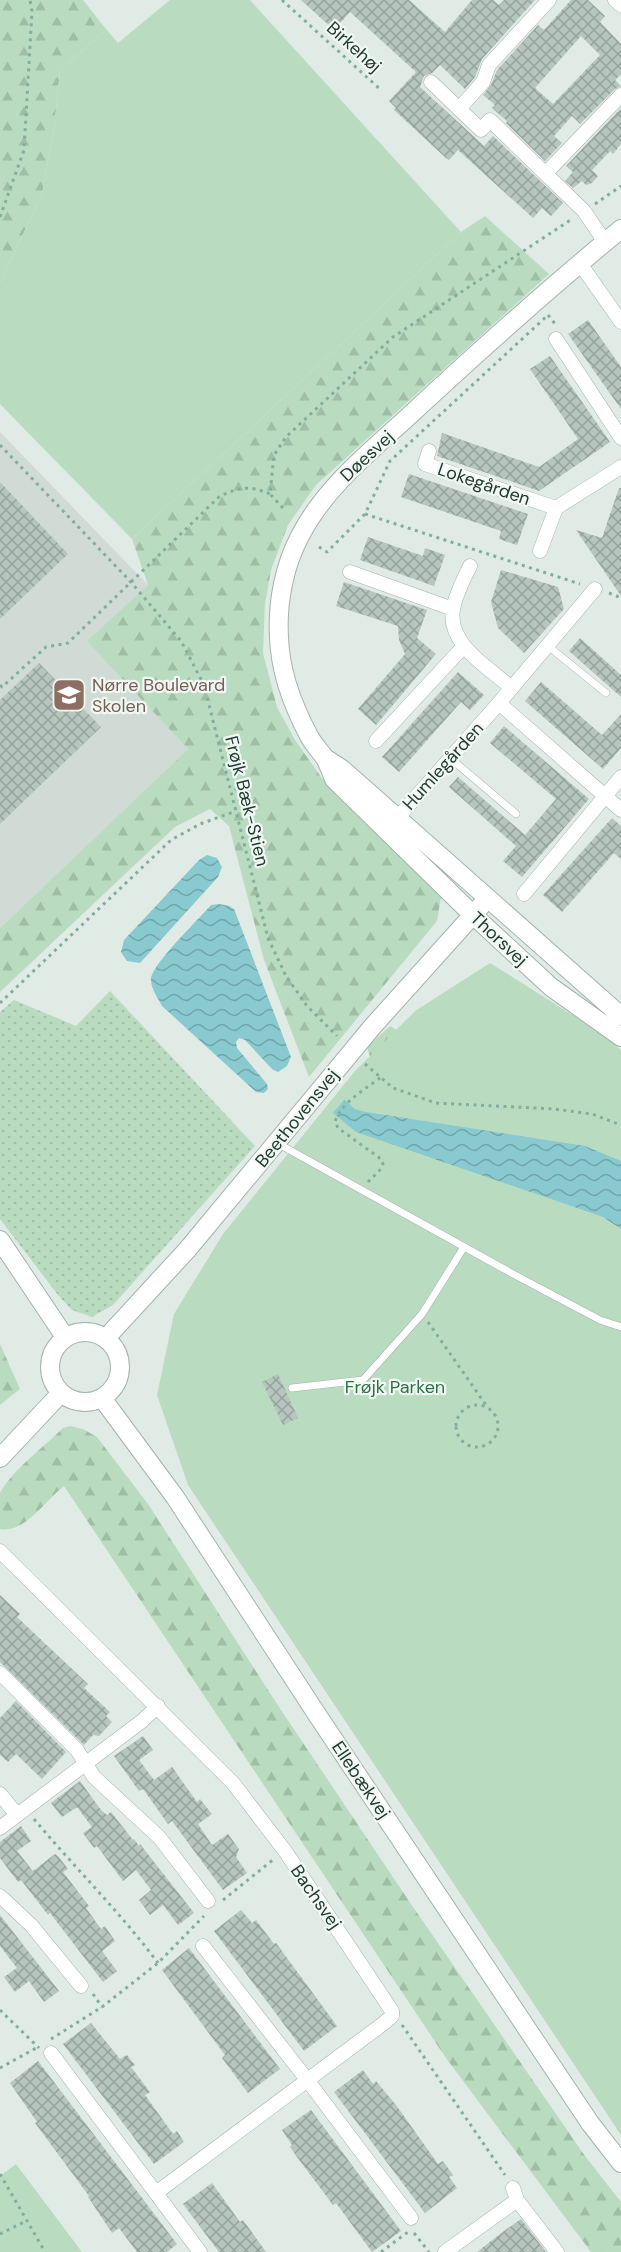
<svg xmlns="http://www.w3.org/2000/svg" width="621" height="2252" font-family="'DM Sans',sans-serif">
<defs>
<pattern id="grass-dots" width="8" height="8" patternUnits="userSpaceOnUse" patternTransform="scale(1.5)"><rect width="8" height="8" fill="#b9dcc0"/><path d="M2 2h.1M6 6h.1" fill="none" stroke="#9fbea5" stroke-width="1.8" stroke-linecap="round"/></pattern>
<pattern id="forest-firs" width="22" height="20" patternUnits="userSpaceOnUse" patternTransform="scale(1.5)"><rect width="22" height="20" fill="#b9dcc0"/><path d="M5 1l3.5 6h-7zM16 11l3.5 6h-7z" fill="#9fbea5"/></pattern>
<pattern id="water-waves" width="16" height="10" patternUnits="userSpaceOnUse" patternTransform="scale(1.5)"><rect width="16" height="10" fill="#89cad0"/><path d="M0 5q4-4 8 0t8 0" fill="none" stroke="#70a5a9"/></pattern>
<pattern id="building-cross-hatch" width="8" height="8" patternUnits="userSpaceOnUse" patternTransform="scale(1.5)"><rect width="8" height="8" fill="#b6c6be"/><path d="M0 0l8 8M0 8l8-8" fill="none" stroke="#94a29b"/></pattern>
</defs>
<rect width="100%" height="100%" fill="#e0ebe5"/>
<path fill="#cfdbd4" d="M0,432L148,585L88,641L188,749L0,928Z"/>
<path fill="url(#grass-dots)" d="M110,991L255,1146L113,1305L92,1317L72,1310L58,1295L0,1219V1012L14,1000L76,1026Z"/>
<path fill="url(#forest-firs)" d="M0,0H83L106,29L60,71L54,128L42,194L0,283Z
M485,216L549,274L316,485L288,525L271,570L265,604L263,653L277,707L295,740L321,777L441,897L437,921L309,1077L264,960L229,826L210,809L175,827L0,992V928L188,749L87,641L148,585L132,539L461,232Z
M390,1026L400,1032L371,1060L367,1047Z
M0,1344L20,1389L0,1405Z
M70,1426L83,1429L97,1437L148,1504L281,1710L411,1904L585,2156L621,2202V2252H591L446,2058L64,1486C46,1499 25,1534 0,1529V1493C14,1468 43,1448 63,1428Z"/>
<path fill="#b9dcc0" d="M170,0H250L461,232L132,539L0,404V283L42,194L54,128L60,71L106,29L118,43Z
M490,963L601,1033L621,1050V2135L188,1485L157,1395L174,1314L223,1234L355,1071L415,1011Z
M16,2164L82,2252H0V2176Z"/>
<path fill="url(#water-waves)" d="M207,855L217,858L222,867L218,877L140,963L127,961L121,952L124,940L199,860Z
M219,904L229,906L234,909L291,1057L287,1066L278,1072L272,1069L245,1040L239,1038L236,1042L237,1048L267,1084L268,1089L264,1093L256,1092L162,1006C158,998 151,989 151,980C150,966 200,918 211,905Z
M344,1100L355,1109L366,1112L585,1146L621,1161V1229L603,1217L356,1132L333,1113Z"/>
<path fill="url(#building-cross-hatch)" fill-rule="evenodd" d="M301,0H409L445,32L472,0H493L499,5L504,0H535L482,59L475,77L465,89L440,65L432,73L424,76L420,87L484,146L493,136L563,203L551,216L542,208L533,218L458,150L449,160L446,158L394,110L396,108L389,101L416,72L350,12L334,30Z
M571,0H588L605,16L600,22L621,44V74L615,80L621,86L615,89L580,124L572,116L554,136L562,143L545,161L506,123L507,121L492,108L495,105L483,95L491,85L497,70L538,25L544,30ZM581,36L600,55L553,104L535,88Z
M621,108V144L613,154L610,151L592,170L598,176L592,183L586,185L582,181L573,188L565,181L573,172L566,166Z
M588,320L621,367V409L568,334Z
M550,356L610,442L539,491L437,456L442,433L539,467L578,439L530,369Z
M409,474L528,514L517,545L499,539L501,531L401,497Z
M0,482L68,554L0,619Z
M619,488H621V596L576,530L602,538Z
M368,537L423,556L425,548L445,555L434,586L360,560Z
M501,570L558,587L564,609L524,653L498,628L491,602Z
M344,582L427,610L417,638L436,654L376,725L358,709L405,654L399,640L398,626L336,606Z
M580,638L621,675V697L569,651Z
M39,663L101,727L0,824V700Z
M458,672L484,695L470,710L461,702L399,772L382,757Z
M541,682L602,735L621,714V748L603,769L525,701Z
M504,726L589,799L522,877L503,861L516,846L449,787L458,777L525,835L556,799L490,743Z
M612,818L621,826V859L614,853L562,912L543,895Z
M278,1374L298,1418L283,1425L262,1382Z
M0,1595L20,1614L17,1617L88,1684L84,1688L110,1712L106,1716L112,1722L99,1736L93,1735L84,1745L0,1662Z
M16,1701L66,1752L42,1779L16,1754L8,1762L0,1755V1718Z
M143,1736L153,1750L139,1760L154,1780L172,1767L197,1802L200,1799L212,1814L198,1824L212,1845L228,1834L239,1849L236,1857L247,1873L223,1890L172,1821L168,1824L143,1789L139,1791L114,1756Z
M80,1781L101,1810L107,1815L111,1812L133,1840L134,1839L139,1846L140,1844L194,1913L178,1925L163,1905L150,1915L139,1900L151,1890L136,1870L123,1881L97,1846L94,1848L83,1833L92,1827L77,1807L62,1817L51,1803Z
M21,1826L31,1841L17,1851L33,1871L55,1854L58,1856L68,1869L63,1872L89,1906L86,1908L101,1929L105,1926L115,1941L102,1951L117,1971L103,1982L50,1913L48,1915L21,1880L18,1882L0,1858V1842Z
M241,1910L252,1923L256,1920L274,1944L276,1943L337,2026L304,2051L214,1931Z
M0,1915L59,1991L44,2002L29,1981L15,1992L4,1977L17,1968L0,1946Z
M189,1948L280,2069L248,2093L222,2058L225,2055L162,1970Z
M91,2023L120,2059L127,2055L135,2065L131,2067L150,2092L145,2095L173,2134L177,2131L184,2142L154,2164L63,2044Z
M38,2061L177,2244L167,2252H137L119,2228L112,2233L88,2197L89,2196L35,2123L37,2122L10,2083Z
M363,2070L373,2084L376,2081L396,2105L438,2164L443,2161L453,2175L449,2177L457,2188L425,2213L334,2092Z
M311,2110L401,2231L372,2252L336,2203L333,2205L297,2157L290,2147L292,2145L282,2130Z
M212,2183L240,2222L243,2220L266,2252H219L183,2204Z
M521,2219L546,2252H477L500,2234Z"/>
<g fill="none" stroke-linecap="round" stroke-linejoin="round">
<defs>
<path id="service" d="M548,646L606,693
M450,758L516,814
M277,1143L513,1274L600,1320L621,1327
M292,1388L363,1380L422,1314L464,1247"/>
<path id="minor" d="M615,0L621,5
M431,82L481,130L490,120L584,211L605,242
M459,109L483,82L489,65L549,0
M546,173L621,95
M579,262L621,322
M556,339L621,438
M429,451L425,464L556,508L621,467
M540,551L556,508
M470,566C464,579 455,595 453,610C447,644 489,668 512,688
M350,572L453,609
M499,703L621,810
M376,741L464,646
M393,823L499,703L595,589
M524,894L621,777
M0,1551L233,1783L285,1851L392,2011V2016L384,2023L156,2193
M0,1673L77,1750L94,1777L159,1837L208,1901
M0,1794L17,1815
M0,1828L142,1721L158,1706
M0,1896L31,1925L81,1986
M203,1946L308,2081L411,2218
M51,2053L200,2252
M513,2188L517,2200L557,2252
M445,2252L517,2200"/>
<path id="tertiary" d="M621,229C548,289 479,351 410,415C370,452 325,487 300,536C284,566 277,603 279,637C280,672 293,706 309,736C313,744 320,751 325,758C329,765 331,772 334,779L473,915L551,987L621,1037
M325,758L342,769L621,1016
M0,1240L65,1337
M50 1367a35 35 0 1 1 70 0a35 35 0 1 1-70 0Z
M106,1338L187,1250L373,1026L488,898
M102,1398L175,1497L318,1716L590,2123L621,2163
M0,1458L61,1393"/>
</defs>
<use href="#service" stroke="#a3b3ac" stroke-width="8"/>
<use href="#minor" stroke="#a3b3ac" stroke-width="15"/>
<use href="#tertiary" stroke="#a3b3ac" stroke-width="20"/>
<path stroke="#81ae9d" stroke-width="3" stroke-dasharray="3 4.5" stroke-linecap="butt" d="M282,0L381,90
M595,204L621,186
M0,217L24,150L32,11L30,0
M548,315L556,325
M0,445L130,581L181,641L204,685L268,938L286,976L307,1006L337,1036
M283,508L270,494L274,455L286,437L393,337L572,219
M365,514L580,584
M319,547L327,552L365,514L390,461L547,316
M609,593L617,596L621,601
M0,685L2,687L46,647L68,643L220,496C241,487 248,485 270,494
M0,1003L171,840L200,824L236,811
M365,1064L393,1088L436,1103L554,1109L592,1114L621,1125
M368,1182L380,1170L383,1164L381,1159L338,1128L335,1122C340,1103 366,1089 381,1077
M428,1322L488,1408
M456 1426a21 21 0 1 1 42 0a21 21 0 1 1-42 0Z
M34,1819C75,1868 120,1912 158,1963
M223,1900L274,1859
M93,1994L102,2007
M0,2010L39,2048
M402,2025L505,2175
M51,2039L102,2007L158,1963L204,1916
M0,2068L38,2047
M0,2174L45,2252
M414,2233L429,2252
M0,2234L26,2221
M381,2252L408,2232"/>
<use href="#service" stroke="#fff" stroke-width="7"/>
<use href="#minor" stroke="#fff" stroke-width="14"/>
<use href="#tertiary" stroke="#fff" stroke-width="18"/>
</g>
<defs>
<symbol id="school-square" viewBox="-11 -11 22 22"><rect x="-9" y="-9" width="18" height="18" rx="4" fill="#8d6e63" stroke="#f1f8f4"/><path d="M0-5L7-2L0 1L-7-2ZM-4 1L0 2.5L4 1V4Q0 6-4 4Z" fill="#fff"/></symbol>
</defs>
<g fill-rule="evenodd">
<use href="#school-square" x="50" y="676" width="38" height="38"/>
</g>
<g text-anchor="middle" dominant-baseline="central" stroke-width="4.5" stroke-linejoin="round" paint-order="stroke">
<g font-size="18" fill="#213b32" stroke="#f1f8f4">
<text transform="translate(354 47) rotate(42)">Birkehøj</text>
<text transform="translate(367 456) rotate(-43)">Døesvej</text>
<text transform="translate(484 484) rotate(19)">Lokegården</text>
<text transform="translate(443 766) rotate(-48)">Humlegården</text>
<text transform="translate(247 801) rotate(76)">Frøjk Bæk-Stien</text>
<text transform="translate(499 939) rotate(43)">Thorsvej</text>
<text transform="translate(297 1118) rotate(-51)">Beethovensvej</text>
<text transform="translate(361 1780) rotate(56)">Ellebækvej</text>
<text transform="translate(316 1897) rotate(55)">Bachsvej</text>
</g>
<g font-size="18" fill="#785e54" stroke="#f1f8f4" text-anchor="start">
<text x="92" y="685">Nørre Boulevard<tspan x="92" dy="21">Skolen</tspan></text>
</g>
<g font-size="18" fill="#2c7142" stroke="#f1f8f4">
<text x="395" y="1387">Frøjk Parken</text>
</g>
</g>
</svg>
